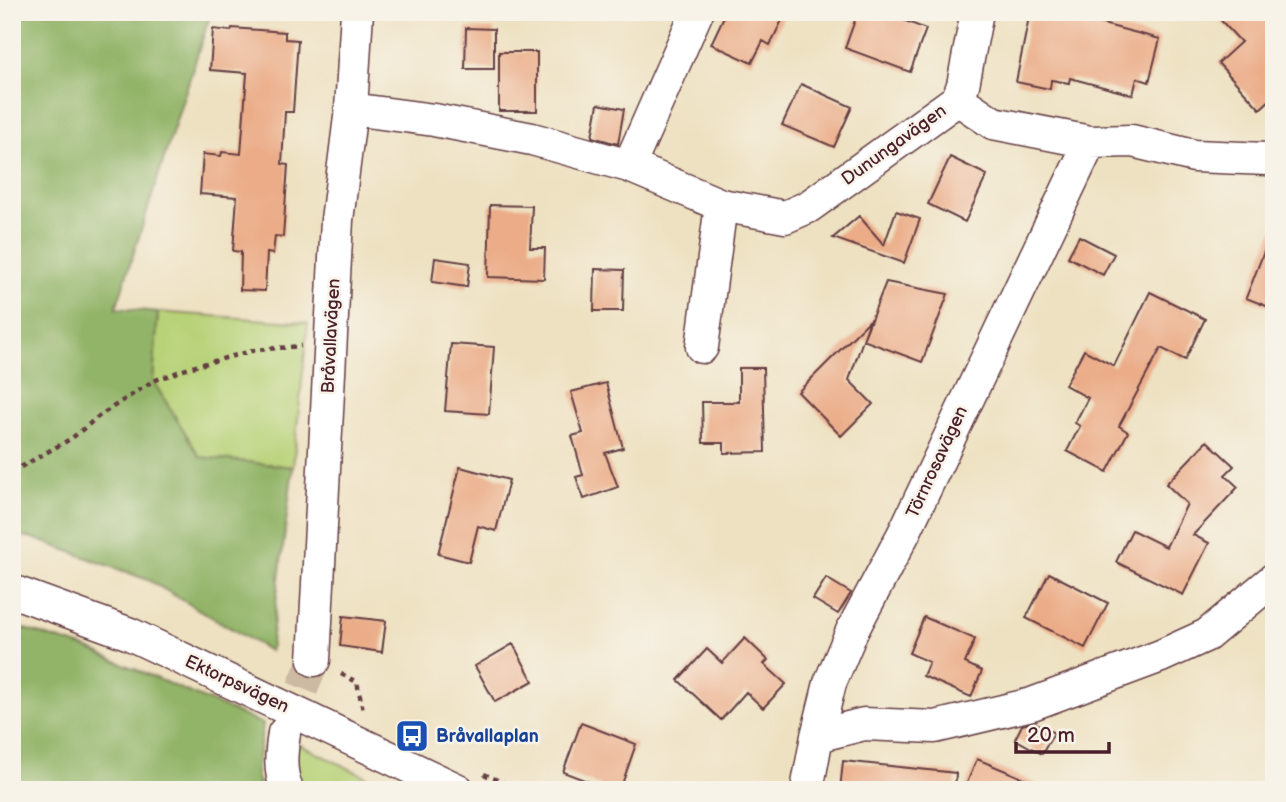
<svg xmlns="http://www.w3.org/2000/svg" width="1286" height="802" font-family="'Balsamiq Sans',sans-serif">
<rect width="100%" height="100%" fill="#f7f3e8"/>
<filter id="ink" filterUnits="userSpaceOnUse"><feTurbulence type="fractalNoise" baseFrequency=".0143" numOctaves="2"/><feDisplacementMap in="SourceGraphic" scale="14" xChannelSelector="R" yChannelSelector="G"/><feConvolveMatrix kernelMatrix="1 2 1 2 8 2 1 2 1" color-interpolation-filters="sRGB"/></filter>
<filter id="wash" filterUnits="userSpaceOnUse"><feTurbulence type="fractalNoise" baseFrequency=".00686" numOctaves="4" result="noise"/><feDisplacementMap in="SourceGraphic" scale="28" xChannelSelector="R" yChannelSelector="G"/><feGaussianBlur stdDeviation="1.57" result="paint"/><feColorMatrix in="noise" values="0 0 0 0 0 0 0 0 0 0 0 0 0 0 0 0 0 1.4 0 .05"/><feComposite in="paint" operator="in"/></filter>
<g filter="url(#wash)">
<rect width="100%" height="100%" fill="#eee1c1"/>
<path fill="#b8d278" stroke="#817852" stroke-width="2" d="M158,312L308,323L293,467L200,457L153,381Z
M296,743L394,790H302L296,769Z"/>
<path fill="#92b468" stroke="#6e6a4a" stroke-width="2" d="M12,12H211L116,308L158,312L153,381L200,457L293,467L270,651L148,580L33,538L12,535Z
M12,625L86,648L263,724L256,774L261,790H12Z"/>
<g id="blocks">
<path fill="#ebac87" d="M726,12H786L770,45L763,41L752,63L711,44Z
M858,12H883L926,29L910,72L845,48Z
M1030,12H1077L1076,17L1160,39L1149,82L1137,78L1133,95L1070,78L1069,83L1051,80L1050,89L1016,82Z
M1213,12H1274V96L1260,109L1218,63L1241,42Z
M232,28L285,32V39L298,40L293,112H285L282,164L288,165L283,237L275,236L273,254L267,253L265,291L240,290L241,252L233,251L237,197L200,194L203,154L221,156L222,152L241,154L247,73L210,70L213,29L231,31Z
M466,28L494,29V69H465Z
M499,52H537V111H499Z
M801,84L852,107L834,147L782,125Z
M598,104L624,109L618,144L592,137Z
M950,157L987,175L965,222L928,204Z
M490,205L532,206L530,248H545L544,279L488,277Z
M896,211L920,219L904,263L833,238L859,216L884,245Z
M1272,231H1274V309L1246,298Z
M1079,236L1114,254L1103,275L1068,257Z
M435,258L470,263L467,287L432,282Z
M595,269L624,270L623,311H594Z
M886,282L948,294L922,362L863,340Z
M1150,292L1205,319L1185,360L1161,348L1119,426L1128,432L1107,472L1067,451L1080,426L1075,423L1088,398L1065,385L1084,350L1114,366Z
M870,320L849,380L873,404L841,436L798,392Z
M451,344L494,347L489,414L445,411Z
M739,368H763L765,452L724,453V443H703L702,402H739Z
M606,383L623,448L605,453L618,487L584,499L576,477L583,475L572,436L583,433L571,392Z
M1207,441L1234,466L1225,475L1238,487L1193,535L1209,543L1183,595L1116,562L1132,530L1166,547L1187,504L1166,484Z
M460,467L509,480L496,531L478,526L469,562L438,554Z
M1049,573L1108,603L1085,648L1026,618Z
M826,578L851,593L838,614L813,599Z
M343,616L386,621L382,652L340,646Z
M924,617L975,639L965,663L982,671L971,697L923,676L929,662L909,653Z
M745,638L768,660L764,664L786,684L763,708L746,692L721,720L678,680L707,649L722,663Z
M513,644L533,681L495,702L475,666Z
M1034,722L1054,733L1042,754L1015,739L1022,725Z
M581,723L636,744L620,790H611L563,772Z
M977,759L1049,789V790H964Z
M843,761L956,773L955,790H840Z"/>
</g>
</g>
<g filter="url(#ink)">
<use href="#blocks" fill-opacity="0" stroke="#633c42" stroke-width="2"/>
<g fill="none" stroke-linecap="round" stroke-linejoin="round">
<path stroke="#cdbaa3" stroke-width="32" stroke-dasharray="32 16" stroke-linecap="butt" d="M284,733L314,660"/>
<defs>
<path id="minor" d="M958,99L963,85L977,12
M351,109L434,120L532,139L629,166L721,205L785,217L808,207L958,99L993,123L1090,142L1132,141L1194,156L1267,159L1274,156
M629,166L697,12
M702,347L721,205
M12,591L130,634L458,790
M314,660L337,220L351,109L357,12
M284,733C281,754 279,770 287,790
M817,736L864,724L935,727L1032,704L1161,656L1207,635L1274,579
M807,790L817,736L830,683L852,631L904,533L1090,142"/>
</defs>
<use href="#minor" stroke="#633c42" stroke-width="35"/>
<path stroke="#633c42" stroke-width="4.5" stroke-dasharray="5 5" stroke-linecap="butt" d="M12,472L72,438L99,416L153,381L192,367L255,350L301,346
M341,674L357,682L363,710
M484,774L519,790"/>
<use href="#minor" stroke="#fff" stroke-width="32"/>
</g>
</g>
<defs>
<symbol id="bus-square" viewBox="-11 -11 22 22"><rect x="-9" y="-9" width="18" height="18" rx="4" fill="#1a4fb4" stroke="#f7f3e8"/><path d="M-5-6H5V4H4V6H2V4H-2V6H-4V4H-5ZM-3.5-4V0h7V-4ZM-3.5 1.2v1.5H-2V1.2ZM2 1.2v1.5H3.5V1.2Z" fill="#fff"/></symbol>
</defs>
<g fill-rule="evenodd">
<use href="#bus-square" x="393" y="717" width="38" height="38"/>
</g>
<g text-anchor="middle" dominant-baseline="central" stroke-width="5" stroke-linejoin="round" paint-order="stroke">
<g font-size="18" fill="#4a1f2b" stroke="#f7f3e8">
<text transform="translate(894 145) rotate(-36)">Dunungavägen</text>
<text transform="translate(331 336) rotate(-87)">Bråvallavägen</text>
<text transform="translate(937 462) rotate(-65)">Törnrosavägen</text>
<text transform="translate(237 684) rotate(25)">Ektorpsvägen</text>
</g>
<g font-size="18" font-weight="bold" fill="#164399" stroke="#f7f3e8" text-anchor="start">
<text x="436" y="736">Bråvallaplan</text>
</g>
</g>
<rect width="1286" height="802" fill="none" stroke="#f7f3e8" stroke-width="42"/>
<path d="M1016 742v10h93v-10" fill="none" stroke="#4a1f2b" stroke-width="3.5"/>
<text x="1027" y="742" font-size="21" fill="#4a1f2b" stroke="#f7f3e8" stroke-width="5" paint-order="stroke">20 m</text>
</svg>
